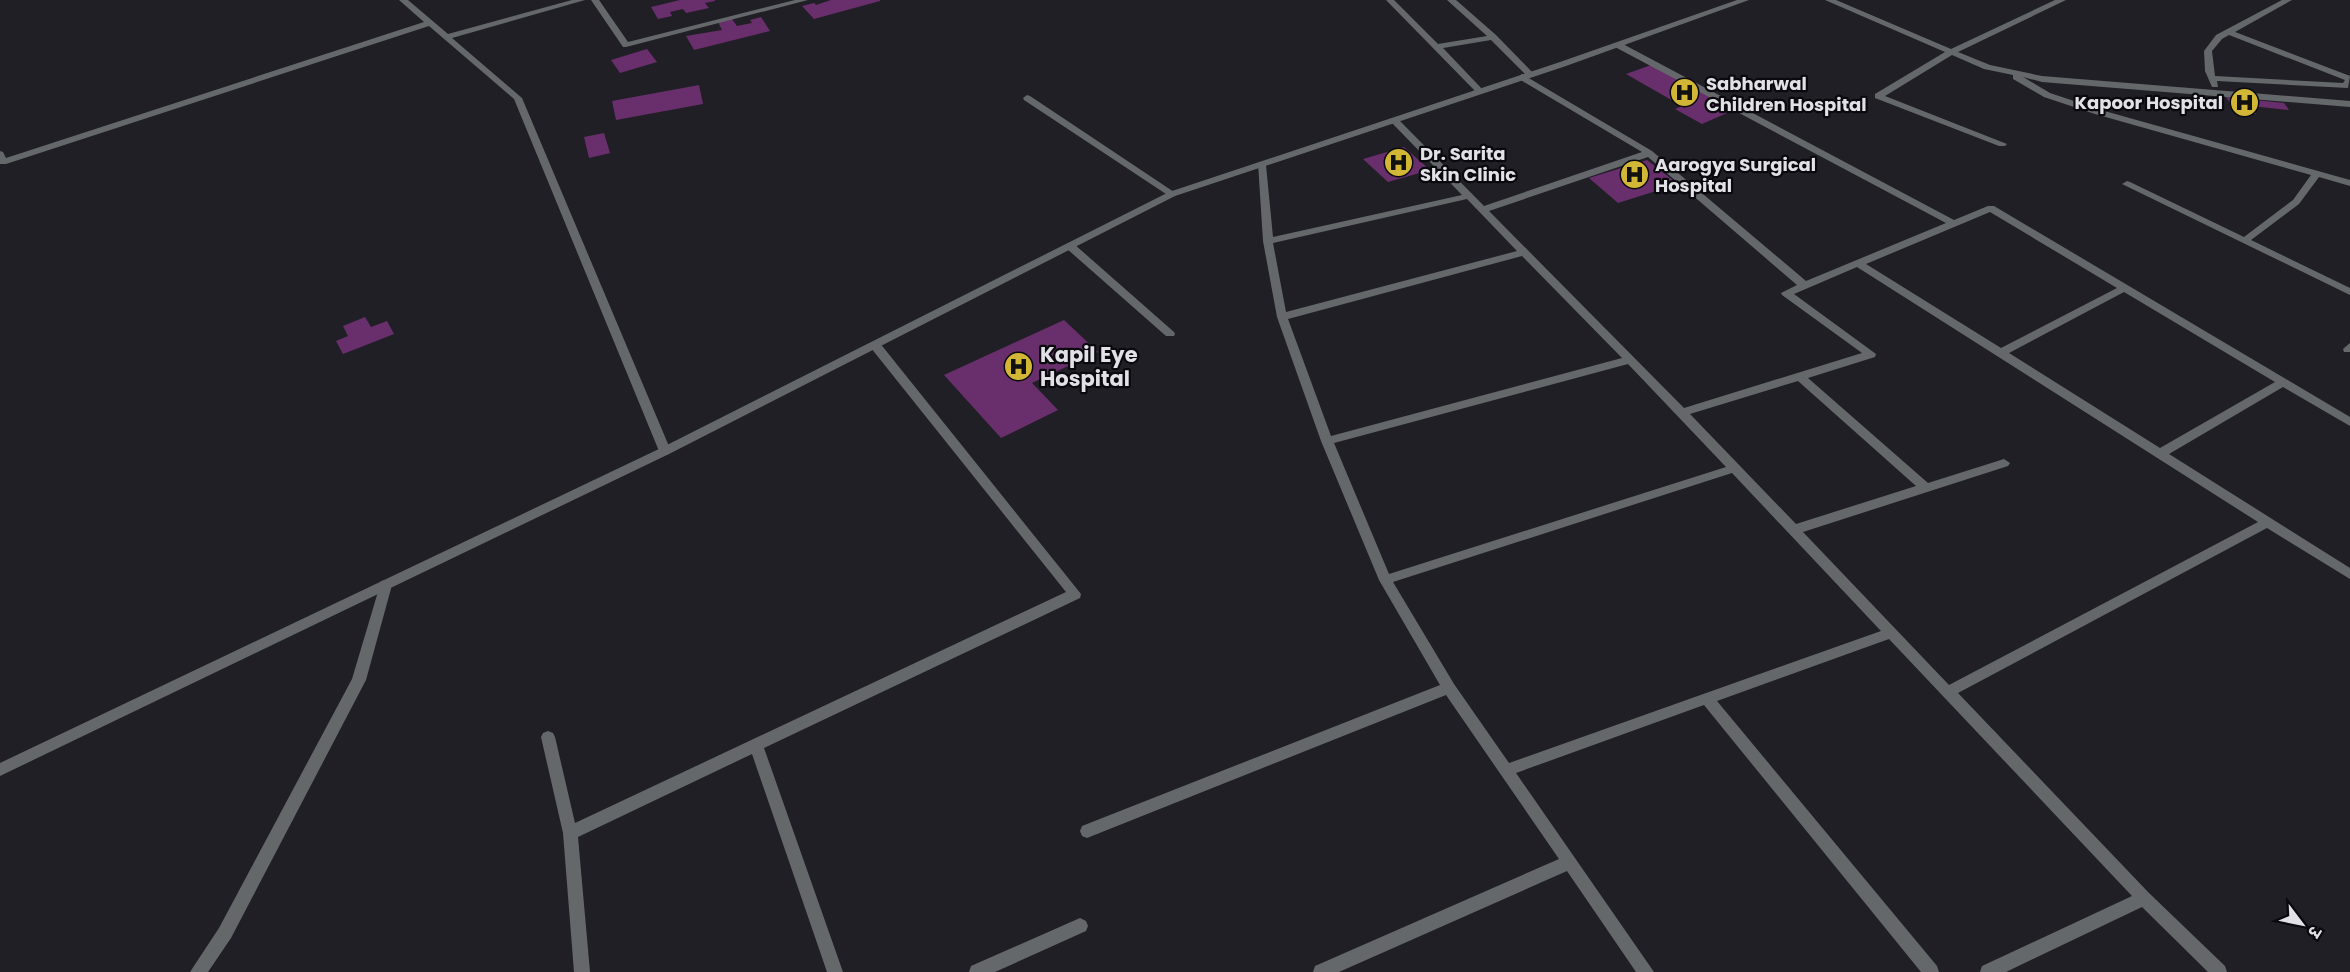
<svg xmlns="http://www.w3.org/2000/svg" width="2350" height="972" font-family="Poppins,'Noto Sans Devanagari',sans-serif">
<rect width="100%" height="100%" fill="#201f26"/>
<path fill="#692f6c" d="M680,0H715V1L705,3L709,8L686,13L683,9L670,12L672,16L658,19L651,7Z
M831,0H880V1L814,19L802,6L814,3L816,5Z
M761,17L770,31L694,50L686,36L722,30L718,22L732,19L737,26L752,23L750,20Z
M647,49L657,62L620,73L611,60Z
M1651,65L1736,109L1702,124L1675,109L1682,106L1626,74Z
M699,85L703,104L616,120L612,101Z
M2226,97L2284,103L2289,110L2251,106L2256,114L2236,112Z
M604,133L610,153L589,158L584,137Z
M1404,147L1430,170L1388,182L1363,159Z
M1647,160L1678,184L1618,203L1589,178Z
M365,317L371,327L387,321L394,334L343,354L336,341L348,336L343,326Z
M1064,320L1098,352L1032,383L1058,410L1001,438L944,375Z"/>
<g fill="none" stroke-linecap="round" stroke-linejoin="round">
<path fill="#65686b" fill-rule="evenodd" d="M399,0H408L448,34L572,0H585L452,38L522,98L671,451L669,454L665,455L659,451L514,99L429,26L6,164H0V151L3,152L6,158L424,22Z
M591,0H599L628,42L795,0H808L626,47H623Z
M1386,0H1394L1438,44L1487,36L1447,0H1456L1496,35L1534,74L1527,76L1491,40L1443,48L1484,91L1477,93Z
M1825,0H1836L1951,49L2055,0H2066L1958,52L1990,65L2042,76L2350,101V107L2042,82L2023,77L2050,93L2101,110L2350,180V186L2319,177L2299,204L2251,240L2350,288V295L2122,184L2127,181L2130,182L2244,237L2293,200L2311,175L2095,114L2044,97L2013,79V75L1984,69L1952,55L1885,96L2007,144L2005,146H1999L1875,98V94L1945,52Z
M2282,0H2292L2235,32L2350,76L2348,88L2217,81L2218,87H2212L2205,71L2204,51L2216,35ZM2229,35L2345,80L2343,83L2215,76L2212,51L2222,39Z
M1615,43H1621L1954,220L1988,206H1994L2350,417V426L2283,387L2169,454L2350,568V579L2267,528L1958,693L2149,893L2225,966L2227,972H2208L2142,907L2006,972H1980L1982,966L2132,896L1889,639L1717,701L1937,966L1939,972H1921L1704,705L1516,773L1654,972H1636L1567,871L1339,972H1313L1315,966L1559,859L1446,695L1092,836L1087,838L1082,836L1080,831L1082,826L1440,685L1379,580L1321,441L1277,317L1263,241L1258,163H1264L1266,165L1273,237L1462,195L1391,122V118H1397L1484,206L1642,152L1519,79L1518,77L1522,74L1652,151L1806,281L1946,223L1615,47ZM1648,157L1797,285L1781,293L1782,295L1862,353L1684,408L1489,211ZM1467,199L1517,251L1286,312L1273,243ZM1990,212L2117,288L2001,348L1866,264ZM1522,256L1622,358L1331,436L1288,319ZM1857,267L2258,522L1949,685L1803,532L2008,466L2010,463L2004,459L1928,483L1808,378L1875,357L1876,354L1794,294ZM2124,292L2275,382L2160,448L2009,353ZM1628,364L1726,467L1389,574L1334,443ZM1798,381L1916,486L1796,524L1690,414ZM1732,473L1881,631L1509,763L1454,684L1393,582Z
M1027,95L1030,96L1177,194L1175,196H1169L1024,100L1023,98Z
M1070,243L1074,244L1174,332L1175,334L1174,336H1166L1066,248V244Z
M875,341L879,342L1081,594L1080,598L764,748L843,972H827L752,754L578,837L590,972H574L563,833L541,737L543,733L548,731L553,733L555,737L575,823L1066,592L871,348L870,345Z
M2350,343V352H2344L2343,349Z
M386,580L391,581L392,585L366,680L231,938L208,972H190L219,928L352,679L380,585L381,581Z
M1080,918L1086,921L1088,926L1086,931L995,972H969L971,966Z"/>
<path fill="#65686b" fill-rule="evenodd" d="M1737,0H1749L1566,66L1175,196L669,454L0,776V763L661,448L1169,192L1560,62Z"/>
</g>
<defs>
<symbol id="hospital-disc" viewBox="-11 -11 22 22"><circle r="9.5" fill="#d2b635" stroke="#0a090d"/><path d="M-5-5h3v3.5h4V-5h3V5h-3V1.5h-4V5h-3Z" fill="#111"/></symbol>
</defs>
<g fill-rule="evenodd">
<use href="#hospital-disc" x="1668" y="76" width="33" height="33"/>
<use href="#hospital-disc" x="2228" y="86" width="33" height="33"/>
<use href="#hospital-disc" x="1382" y="146" width="33" height="33"/>
<use href="#hospital-disc" x="1618" y="158" width="33" height="33"/>
<use href="#hospital-disc" x="1002" y="350" width="33" height="33"/>
</g>
<g text-anchor="middle" dominant-baseline="central" stroke-width="4.5" stroke-linejoin="round" paint-order="stroke">
<g font-size="18" font-weight="bold" fill="#e2e1e7" stroke="#0a090d" text-anchor="start">
<text x="1706" y="83">Sabharwal<tspan x="1706" dy="21">Children Hospital</tspan></text>
<text x="2223" y="102" text-anchor="end">Kapoor Hospital</text>
<text x="1420" y="153">Dr. Sarita<tspan x="1420" dy="21">Skin Clinic</tspan></text>
<text x="1655" y="164">Aarogya Surgical<tspan x="1655" dy="21">Hospital</tspan></text>
</g>
<g font-size="21" font-weight="bold" fill="#e2e1e7" stroke="#0a090d" text-anchor="start">
<text x="1040" y="354">Kapil Eye<tspan x="1040" dy="24">Hospital</tspan></text>
</g>
</g>
<g transform="translate(2302 924) rotate(122)" stroke="#0a090d" stroke-width="4.5" paint-order="stroke">
<path d="M0-4.5L10 22L0 15L-10 22Z" fill="#e2e1e7"/>
<text y="-9" font-size="16" font-weight="bold" text-anchor="middle" fill="#e2e1e7">उ</text>
</g>
</svg>
